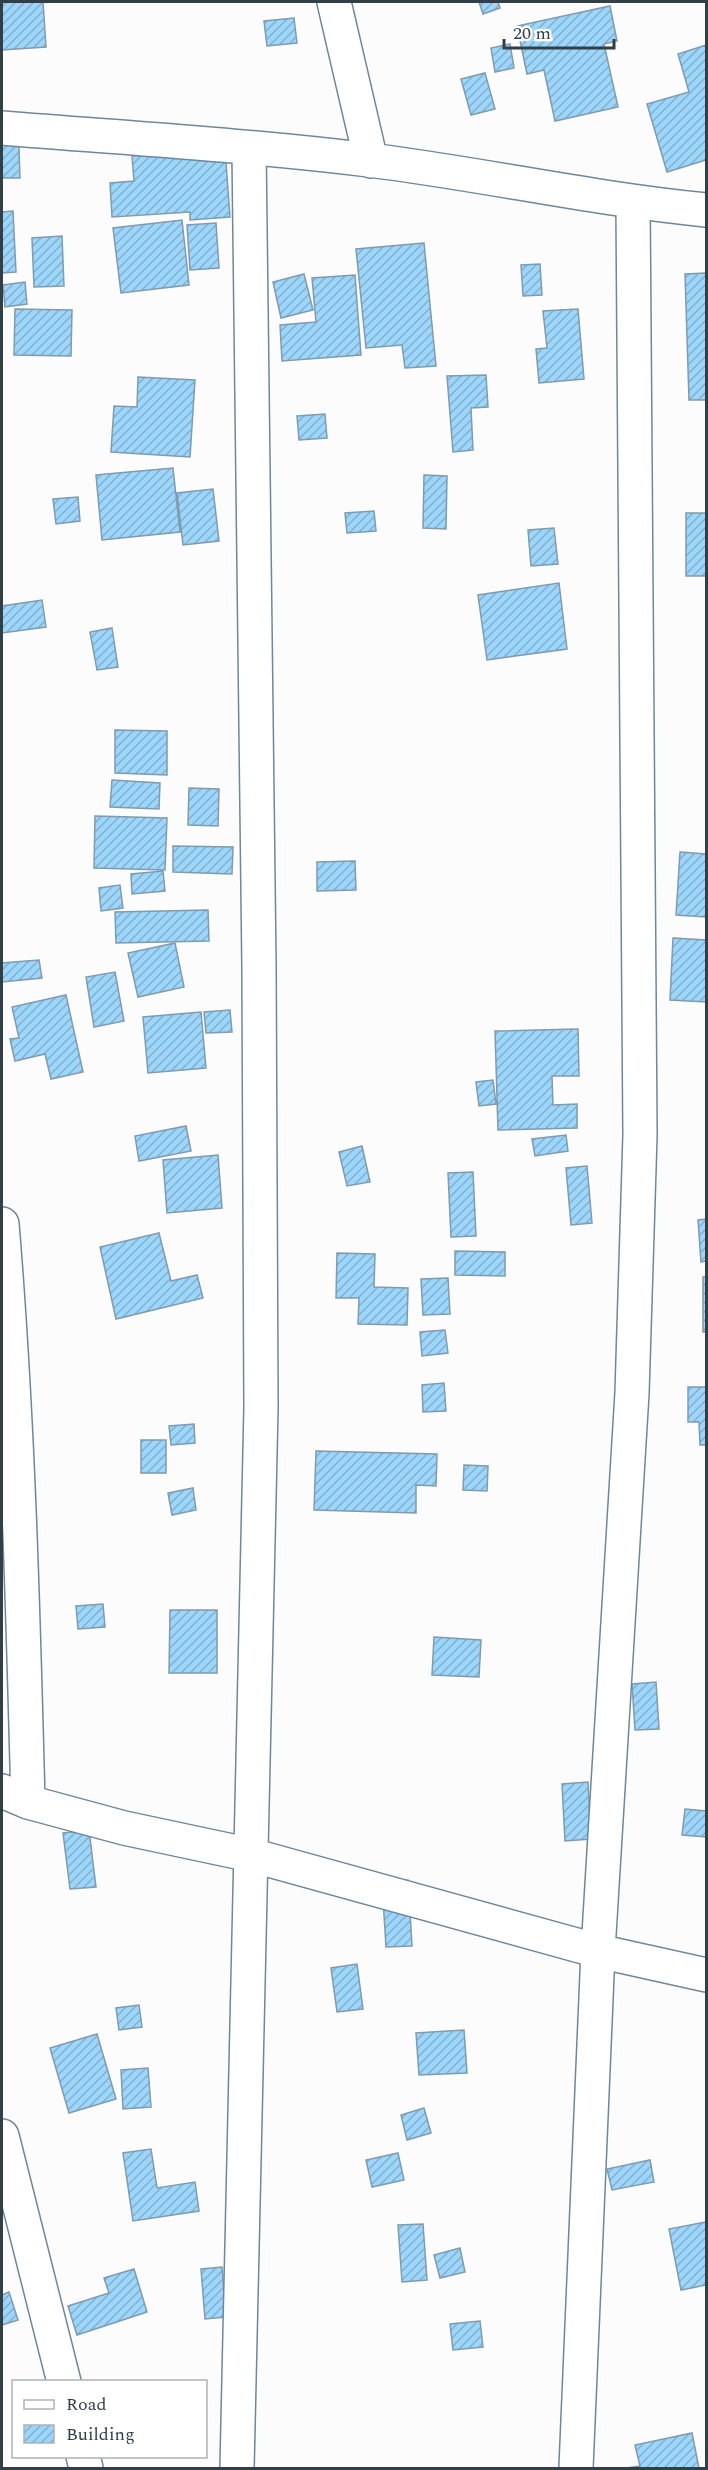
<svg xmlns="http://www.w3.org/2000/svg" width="708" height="2470" font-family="Spectral,serif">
<defs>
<pattern id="building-hatch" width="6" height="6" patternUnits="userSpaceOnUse" patternTransform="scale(1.5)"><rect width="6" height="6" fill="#9dd6fb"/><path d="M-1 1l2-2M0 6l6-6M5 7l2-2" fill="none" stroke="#81afcd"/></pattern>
</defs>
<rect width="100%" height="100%" fill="#fcfcfc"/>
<path fill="url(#building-hatch)" stroke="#7f9bad" stroke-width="1.5" d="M2,2H43L46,47L2,50Z
M479,2H498L500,8L483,14Z
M610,6L617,41L604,44L618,107L555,121L544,70L527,74L517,26Z
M294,18L297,43L267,46L264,21Z
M510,44L514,68L495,72L491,48Z
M706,45V160L667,172L647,104L689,92L678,54Z
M485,73L495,109L471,115L461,79Z
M18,122L20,178H2V123Z
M225,149L230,217L190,220V212L112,217L110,183L134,181L132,156Z
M13,211L16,272L2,273V212Z
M182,220L189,285L121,293L113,228Z
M216,223L219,268L190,270L187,225Z
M62,236L64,286L34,287L32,238Z
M424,243L436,366L405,368L402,345L366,348L356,249Z
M540,264L542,295L523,296L521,265Z
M706,273V400H689L685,274Z
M304,274L313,310L281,318L273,282Z
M355,275L361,355L282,361L280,325L316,322L312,278Z
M25,282L27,304L5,307L3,285Z
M15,309L72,310L71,356L14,355Z
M578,309L584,379L539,383L536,349L547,348L543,311Z
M486,375L488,407L471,408L473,450L453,452L447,376Z
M138,377L195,380L190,457L111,452L114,406L137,407Z
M325,414L327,438L299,440L297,416Z
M173,468L180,532L102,540L96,475Z
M424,475L447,476L446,529L423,528Z
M213,489L219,541L183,545L177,493Z
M78,497L80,521L56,524L53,499Z
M374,511L376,531L347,533L345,513Z
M686,513H706V576H686Z
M554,528L558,564L531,566L528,530Z
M559,583L567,649L487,660L478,595Z
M42,600L46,627L2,633V606Z
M112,628L118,667L97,670L90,632Z
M115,730L167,731V775L115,773Z
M112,780L160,783L159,809L110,807Z
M189,788L219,789L218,826L188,825Z
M95,816L167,818L165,870L94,868Z
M173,846L233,847L232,874L173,872Z
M680,852L706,854V917L676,915Z
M355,861L356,890L317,891V862Z
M163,871L165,891L132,894L131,874Z
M120,885L123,908L101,911L99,888Z
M208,910L209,941L116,943L115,912Z
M673,938L706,940V1002L670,1000Z
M175,943L184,987L138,997L128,953Z
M39,960L42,978L2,982V963Z
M115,972L124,1021L94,1027L86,977Z
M66,995L83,1072L51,1079L45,1054L15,1061L10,1039L19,1038L12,1007Z
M230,1010L232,1032L206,1033L204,1012Z
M201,1012L206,1068L148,1073L143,1017Z
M578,1029L579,1076H552L553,1105L577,1104V1128L498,1130L495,1031Z
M493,1080L496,1104L479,1106L476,1082Z
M186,1126L191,1151L139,1161L135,1136Z
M566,1135L568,1151L535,1156L532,1139Z
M362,1146L370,1182L347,1186L339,1152Z
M218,1155L222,1208L167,1213L163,1160Z
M587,1166L592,1223L571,1225L566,1168Z
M473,1172L476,1236L451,1237L448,1173Z
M706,1219V1261L701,1262L698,1220Z
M159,1233L171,1281L197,1275L203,1298L116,1319L100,1247Z
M455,1251L505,1252V1276L455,1275Z
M337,1253L375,1254L374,1287L408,1288L407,1325L358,1324L359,1298H336Z
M703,1277H706V1332H703Z
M448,1278L450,1314L423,1315L421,1279Z
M445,1330L448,1353L422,1356L420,1332Z
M444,1383L446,1411L423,1412L422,1385Z
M688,1387H706V1445H700L699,1422H688Z
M194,1424L195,1443L171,1445L169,1426Z
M141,1440H166V1473H141Z
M316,1451L437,1454L436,1486L416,1485V1513L314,1510Z
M464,1465L488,1466L487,1491L463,1490Z
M193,1488L196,1510L172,1515L168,1493Z
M103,1604L105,1627L78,1629L76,1606Z
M170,1610H217V1673H169Z
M434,1637L481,1640L479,1677L432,1675Z
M656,1682L659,1729L635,1730L632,1684Z
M588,1782L591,1839L565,1841L562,1784Z
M685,1809L706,1811V1837L682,1835Z
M89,1830L96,1887L70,1889L63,1833Z
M408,1880L412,1946L386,1947L382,1882Z
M357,1964L363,2009L337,2012L331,1968Z
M139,2005L142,2027L119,2030L116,2008Z
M464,2030L467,2073L419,2075L416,2033Z
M97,2034L116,2099L69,2113L50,2048Z
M148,2068L151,2107L123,2109L121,2070Z
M424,2108L431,2133L407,2140L401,2115Z
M151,2149L157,2188L195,2182L199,2211L133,2221L123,2153Z
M398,2153L404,2180L372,2187L366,2160Z
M650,2160L654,2182L612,2190L607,2169Z
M706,2222V2285L681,2290L669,2229Z
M423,2224L427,2280L402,2282L398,2225Z
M460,2248L465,2272L440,2278L434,2255Z
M222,2267L226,2317L205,2319L201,2269Z
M134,2269L147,2312L77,2335L68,2306L109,2293L104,2278Z
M9,2292L18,2320L2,2325V2295Z
M480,2321L483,2347L453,2350L450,2324Z
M692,2433L699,2468H626L640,2466L635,2445Z"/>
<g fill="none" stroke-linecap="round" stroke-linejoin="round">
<defs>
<path id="minor" d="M334,2L371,161
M2,128C124,138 247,145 369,160C482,174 593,199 706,210
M2,1224C18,1417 23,1609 28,1802
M2,1791L28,1802L124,1828L251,1855L598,1951L706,1975
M2,2136L64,2382
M83,2456L86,2468
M237,2468L261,1408L259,967L249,148
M576,2468L598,1951L632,1393L640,1135L633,203"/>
</defs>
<use href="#minor" stroke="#6d889a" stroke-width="36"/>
<use href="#minor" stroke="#fff" stroke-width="33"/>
</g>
<rect width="708" height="2470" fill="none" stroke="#333f47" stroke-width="6"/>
<rect x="12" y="2380" width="195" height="78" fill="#ffffff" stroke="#adb2b5" stroke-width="1.5"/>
<rect x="24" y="2400" width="30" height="9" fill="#ffffff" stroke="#adb2b5" stroke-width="1.5"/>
<text x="66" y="2410" font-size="18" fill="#333f47">Road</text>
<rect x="24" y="2425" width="30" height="18" fill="url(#building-hatch)" stroke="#adb2b5" stroke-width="1.5"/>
<text x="66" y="2440" font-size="18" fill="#333f47">Building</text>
<path d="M504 39v9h110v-9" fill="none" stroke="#333f47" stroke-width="3"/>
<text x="513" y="39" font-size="18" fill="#333f47" stroke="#ffffff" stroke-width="4.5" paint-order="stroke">20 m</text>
</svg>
